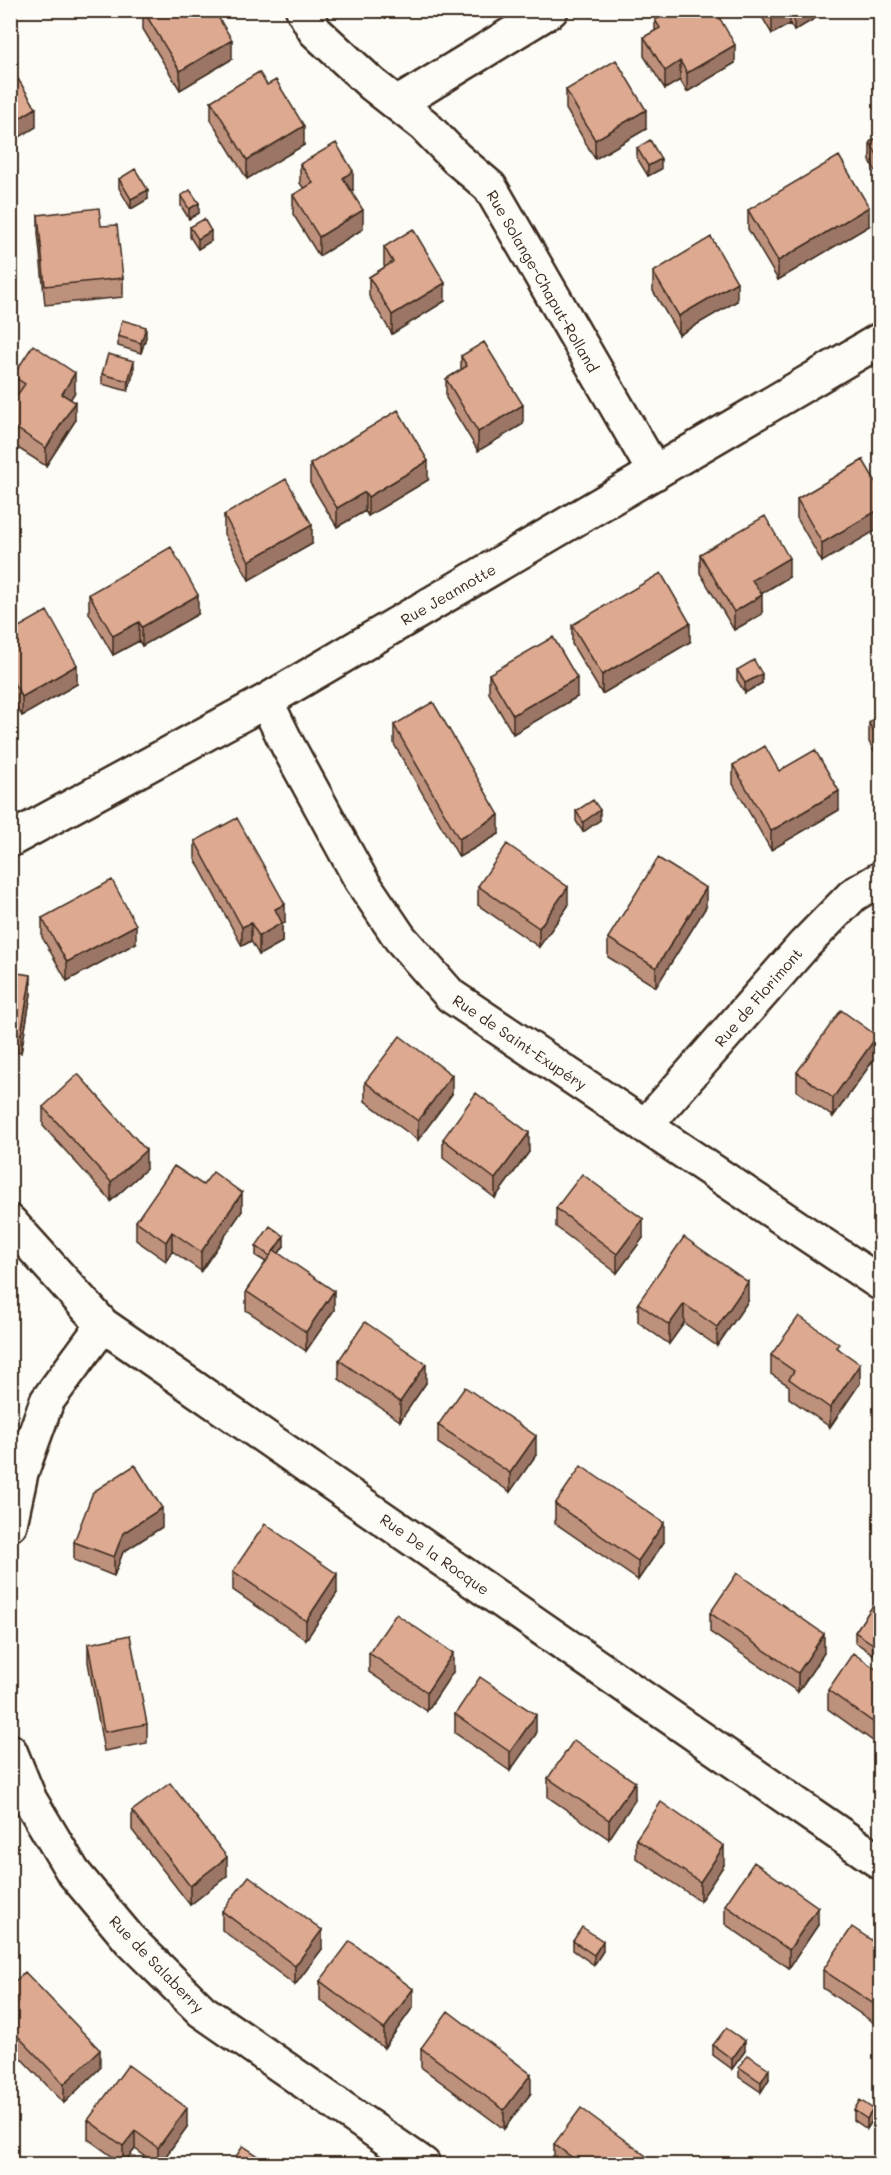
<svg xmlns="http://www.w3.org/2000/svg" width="891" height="2175" font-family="Mali,sans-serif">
<rect width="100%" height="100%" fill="#fdfcf7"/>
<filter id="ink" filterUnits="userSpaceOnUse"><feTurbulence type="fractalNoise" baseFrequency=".0167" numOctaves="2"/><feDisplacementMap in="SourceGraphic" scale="12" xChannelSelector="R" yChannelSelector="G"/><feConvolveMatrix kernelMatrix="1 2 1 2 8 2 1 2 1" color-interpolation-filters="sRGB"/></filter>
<g filter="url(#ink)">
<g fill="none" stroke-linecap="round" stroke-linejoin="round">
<defs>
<path id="minor" d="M303,10L315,31L372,84L424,125L456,158L490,187L655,473
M397,104L551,10
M266,701L288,746L361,880L400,938L451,996L880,1283
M10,840L266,701L880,340
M645,1126L804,945L853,895L880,879
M10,1222L103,1325L880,1862
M10,1524L21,1473L47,1401L103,1325
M10,1751L30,1800L73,1872L130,1940L202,2011L423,2164"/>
</defs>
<use href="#minor" stroke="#3b2a1e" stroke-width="38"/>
<use href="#minor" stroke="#fdfcf7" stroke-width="33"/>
</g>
<path fill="#be917d" stroke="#3b2a1e" stroke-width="1.5" d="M143,10L232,59L180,90L143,29Z
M669,10H715L735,63L687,92L680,80L665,89L644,56V37L655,31V20L669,12Z
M758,10H829L794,31L790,24L772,34Z
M566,90L646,129L595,159L566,109Z
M211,101L304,145L247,179L211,120Z
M880,136V179L870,161V142Z
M637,148L661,169L648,176L637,158Z
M300,164L353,190L351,191L363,229L319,256L293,214V195L304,189L300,183Z
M119,179L148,199L131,209L119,188Z
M181,196L199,213L189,219L181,206Z
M748,210L869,226L778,280L748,229Z
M38,215L101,226L123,278V297L45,305L38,233Z
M190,227L211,241L198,249L190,237Z
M384,247L445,301L392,334L369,296V277L385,267L384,266Z
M653,272L737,301L679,335L653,291Z
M118,336L146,337L141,353L118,346Z
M461,356L523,424L478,451L446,398V379L461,370Z
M134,371L128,391L102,384V374Z
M13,376L75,392L70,399L75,421L46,466L10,443V405L16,397L13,395Z
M863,460L822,562L797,518V499Z
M310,464L428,480L368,516L365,511L337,527L310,483Z
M224,515L312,544L249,580L224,534Z
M700,554L789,577L761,594L762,614L734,630L700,573Z
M89,594L198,614L142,646L139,641L113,655L89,613Z
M572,625L690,642L602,694L572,644Z
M10,632L77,684L22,716L13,701Z
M737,670L762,683L745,693L737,680Z
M489,674L577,697L513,734L489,693Z
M880,716V762L869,742V723Z
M394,725L499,834L459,857L394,744Z
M733,765L779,771L839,810L771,850L733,784Z
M576,811L600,820L583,832L576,821Z
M195,841L285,923L282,924V942L259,955L251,941L242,946L195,859Z
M478,886L568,906L539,947L478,905Z
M706,907L656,987L608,957V938Z
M42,918L136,943L67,981L42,937Z
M10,972L31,994L21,1053L10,1051Z
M877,1055L833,1117L797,1091V1072Z
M365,1082L452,1094L418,1140L365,1101Z
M43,1107L146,1169L111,1201L43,1126Z
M443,1139L529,1152L495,1198L443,1158Z
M203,1185L242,1211L201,1271L172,1251L166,1261L136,1240V1221Z
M556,1208L643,1238L617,1273L556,1227Z
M256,1246H284L279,1253L334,1310L306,1351L246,1310V1291L266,1262L256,1256Z
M748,1301L717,1346L684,1323L669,1344L638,1322V1303Z
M839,1349L860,1383L830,1427L789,1398V1386L771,1374V1355Z
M339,1360L426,1383L400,1421L339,1379Z
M438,1425L536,1455L510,1492L438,1443Z
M555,1504L664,1542L638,1580L555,1523Z
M162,1527L123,1552L114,1576L74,1560V1542Z
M233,1571L337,1593L306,1640L233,1590Z
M874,1604L873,1654L855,1642V1632Z
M710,1613L824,1653L798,1692L710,1632Z
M88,1644L147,1724V1743L104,1751L88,1662Z
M369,1653L453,1672L427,1711L369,1672Z
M880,1672V1746L828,1709V1690Z
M455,1714L536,1734L510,1771L455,1733Z
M548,1778L635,1800L609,1839L548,1797Z
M132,1811L227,1876L190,1905L132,1830Z
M636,1839L724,1865L700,1901L636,1858Z
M725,1905L818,1925L789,1968L725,1924Z
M222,1911L322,1949L295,1985L222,1930Z
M573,1941L603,1951L594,1965L573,1950Z
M880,1946V2027L823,1988V1970Z
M320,1981L413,2007L384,2048L320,2000Z
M10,1986L100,2068L64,2103L10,2047Z
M713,2045L745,2051L732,2069L713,2055Z
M421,2048L531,2093L504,2129L421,2067Z
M739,2067L769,2079L761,2092L739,2077Z
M854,2110L873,2119L867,2129L854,2120Z
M88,2120L187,2127L160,2164H156L135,2149L123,2164L88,2139Z
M554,2144L657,2164H556L554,2163Z"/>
<path fill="#9b7666" stroke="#3b2a1e" stroke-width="1.5" d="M781,10H790V24L772,34V16Z
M797,10H829L794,31V12Z
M232,40V59L180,90V71Z
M735,45V63L687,92V73Z
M680,61V80L665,89V71Z
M36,108V127L10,143V124Z
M646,110V129L595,159V140Z
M304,126V145L247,179V160Z
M661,159V169L648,176V166Z
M353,171V190L343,197V178Z
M148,190V199L131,209V199Z
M199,203V213L189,219V209Z
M869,207V226L778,280V261Z
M363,210V229L319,256V237Z
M211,231V241L198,249V239Z
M737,282V301L679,335V316Z
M445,283V301L392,334V315Z
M146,327V337L141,353V343Z
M134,361V371L128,391V381Z
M75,373V392L62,413V394Z
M75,402V421L46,466V448Z
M523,405V424L478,451V432Z
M428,461V480L368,516V497Z
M365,492V511L337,527V508Z
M880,509V528L822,562V543Z
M312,525V544L249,580V561Z
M789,558V577L752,599V580Z
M198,595V614L142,646V627Z
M762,595V614L734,630V612Z
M139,622V641L113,655V636Z
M690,623V642L602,694V675Z
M77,665V684L22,716V697Z
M762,674V683L745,693V683Z
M577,678V697L513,734V715Z
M13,682V701L10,702V683Z
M839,791V810L771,850V831Z
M600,810V820L583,832V822Z
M499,815V834L459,857V839Z
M568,887V906L539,947V928Z
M706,888V907L656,987V968Z
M285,904V923L282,924V942L259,955V936L275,909Z
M251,923V941L242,946V927Z
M136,925V943L67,981V962Z
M31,975V994L21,1053V1034Z
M877,1036V1055L833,1117V1098Z
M452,1075V1094L418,1140V1121Z
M529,1133V1152L495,1198V1179Z
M146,1150V1169L111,1201V1182Z
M242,1193V1211L201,1271V1252Z
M643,1219V1238L617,1273V1254Z
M172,1232V1251L166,1261V1242Z
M284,1236V1246L270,1266V1256Z
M748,1282V1301L717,1346V1327Z
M334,1291V1310L306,1351V1332Z
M684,1304V1323L669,1344V1325Z
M426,1364V1383L400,1421V1402Z
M860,1364V1383L830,1427V1408Z
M536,1436V1455L510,1492V1473Z
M162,1508V1527L123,1552L114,1576V1557L123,1533Z
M664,1523V1542L638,1580V1561Z
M337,1574V1593L306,1640V1621Z
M880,1632V1642L873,1654V1644Z
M824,1634V1653L798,1692V1673Z
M453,1653V1672L427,1711V1692Z
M536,1715V1734L510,1771V1752Z
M635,1782V1800L609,1839V1820Z
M724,1846V1865L700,1901V1882Z
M227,1857V1876L190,1905V1886Z
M818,1907V1925L789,1968V1950Z
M322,1930V1949L295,1985V1966Z
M603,1941V1951L594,1965V1955Z
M413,1989V2007L384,2048V2029Z
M745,2041V2051L732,2069V2059Z
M100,2050V2068L64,2103V2084Z
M769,2069V2079L761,2092V2082Z
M531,2074V2093L504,2129V2110Z
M187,2108V2127L160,2164H158V2148Z
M873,2109V2119L867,2129V2119Z
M135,2131V2149L123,2164V2146Z"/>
<path fill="#dda991" stroke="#3b2a1e" stroke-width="1.5" d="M143,10H214L232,40L180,71Z
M672,10H715L735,45L687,73L680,61L665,71L644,37L660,28L655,20Z
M769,10H781L772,16Z
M616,60L646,110L595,140L566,90Z
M10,66L36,108L10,124Z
M259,72L267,85L276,80L304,126L247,160L211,101Z
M880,136V160L870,142Z
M650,140L661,159L648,166L637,148Z
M336,143L353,171L343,178L363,210L319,237L293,195L313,183L300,164Z
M839,156L869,207L778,261L748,210Z
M135,169L148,190L131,199L119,179Z
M190,190L199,203L189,209L181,196Z
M99,208L101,226L117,225L123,278L45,286L38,215Z
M204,219L211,231L198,239L190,227Z
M413,229L445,283L392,315L369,277L393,262L384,247Z
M711,237L737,282L679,316L653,272Z
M122,320L146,327L141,343L118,336Z
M484,342L523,405L478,432L446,379L467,366L461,356Z
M33,345L75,373L62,394L75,402L46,448L10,424V405L25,384L13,376Z
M108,354L134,361L128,381L102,374Z
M398,410L428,461L368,497L365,492L337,508L310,464Z
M863,460L880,489V509L822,543L797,499Z
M286,479L312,525L249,561L224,515Z
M765,516L789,558L752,580L762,595L734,612L700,554Z
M171,547L198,595L142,627L139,622L113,636L89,594Z
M661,573L690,623L602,675L572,625Z
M47,611L77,665L22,697L13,682L10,683V632Z
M553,637L577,678L513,715L489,674Z
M754,660L762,674L745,683L737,670Z
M433,702L499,815L459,839L394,725Z
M880,716V743L869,723Z
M765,746L779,771L815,750L839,791L771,831L733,765Z
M593,800L600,810L583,822L576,811Z
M237,818L285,904L275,909L282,923L259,936L251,923L242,927L195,841Z
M507,844L568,887L539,928L478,886Z
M658,858L706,888L656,968L608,938Z
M112,880L136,925L67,962L42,918Z
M10,972L31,975L21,1034L10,1032Z
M841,1010L877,1036L833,1098L797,1072Z
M400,1036L452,1075L418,1121L365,1082Z
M78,1074L146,1150L111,1182L43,1107Z
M476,1093L529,1133L495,1179L443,1139Z
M174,1166L203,1185L213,1172L242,1193L201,1252L172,1232L166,1242L136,1221Z
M582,1174L643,1219L617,1254L556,1208Z
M270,1226L284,1236L270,1256L256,1246Z
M684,1237L748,1282L717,1327L684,1304L669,1325L638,1303Z
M274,1250L334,1291L306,1332L246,1291Z
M799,1316L839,1344L836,1347L860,1364L830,1408L789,1379L794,1371L771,1355Z
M365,1322L426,1364L400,1402L339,1360Z
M465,1387L536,1436L510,1473L438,1425Z
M135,1465L162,1508L123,1533L114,1557L74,1542L93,1492Z
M581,1466L664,1523L638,1561L555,1504Z
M265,1524L337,1574L306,1621L233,1571Z
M737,1573L824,1634L798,1673L710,1613Z
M874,1604L880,1609V1632L873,1644L855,1632Z
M396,1614L453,1653L427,1692L369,1653Z
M130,1635L147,1724L104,1732L88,1644Z
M853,1653L880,1672V1727L828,1690Z
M480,1677L536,1715L510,1752L455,1714Z
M574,1740L635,1782L609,1820L548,1778Z
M170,1783L227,1857L190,1886L132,1811Z
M661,1802L724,1846L700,1882L636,1839Z
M754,1862L818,1907L789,1950L725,1905Z
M249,1876L322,1930L295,1966L222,1911Z
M582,1927L603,1941L594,1955L573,1941Z
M852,1927L880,1946V2008L823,1970Z
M350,1941L413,1989L384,2029L320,1981Z
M25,1972L100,2050L64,2084L10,2028V1986Z
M448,2011L531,2074L504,2110L421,2048Z
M726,2028L745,2041L732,2059L713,2045Z
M748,2055L769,2069L761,2082L739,2067Z
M128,2065L187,2108L158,2148L135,2131L123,2146L88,2120Z
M860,2100L873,2109L867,2119L854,2110Z
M581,2108L657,2164H581L554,2144Z
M243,2146L271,2164H231Z"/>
</g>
<g text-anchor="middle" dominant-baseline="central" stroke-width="6" stroke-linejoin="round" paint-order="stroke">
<g font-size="15" fill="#3b2a1e" stroke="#fdfcf7">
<text transform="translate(543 281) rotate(60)">Rue Solange-Chaput-Rolland</text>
<text transform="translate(448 594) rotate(-30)">Rue Jeannotte</text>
<text transform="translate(758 997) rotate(-49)">Rue de Florimont</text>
<text transform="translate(520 1042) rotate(34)">Rue de Saint-Exupéry</text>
<text transform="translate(435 1554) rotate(35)">Rue De la Rocque</text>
<text transform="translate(157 1964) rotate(46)">Rue de Salaberry</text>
</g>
</g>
<rect width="891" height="2175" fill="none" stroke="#fdfcf7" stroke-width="36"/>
<rect x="18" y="18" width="855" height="2139" fill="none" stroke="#3b2a1e" stroke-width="2" filter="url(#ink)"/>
</svg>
